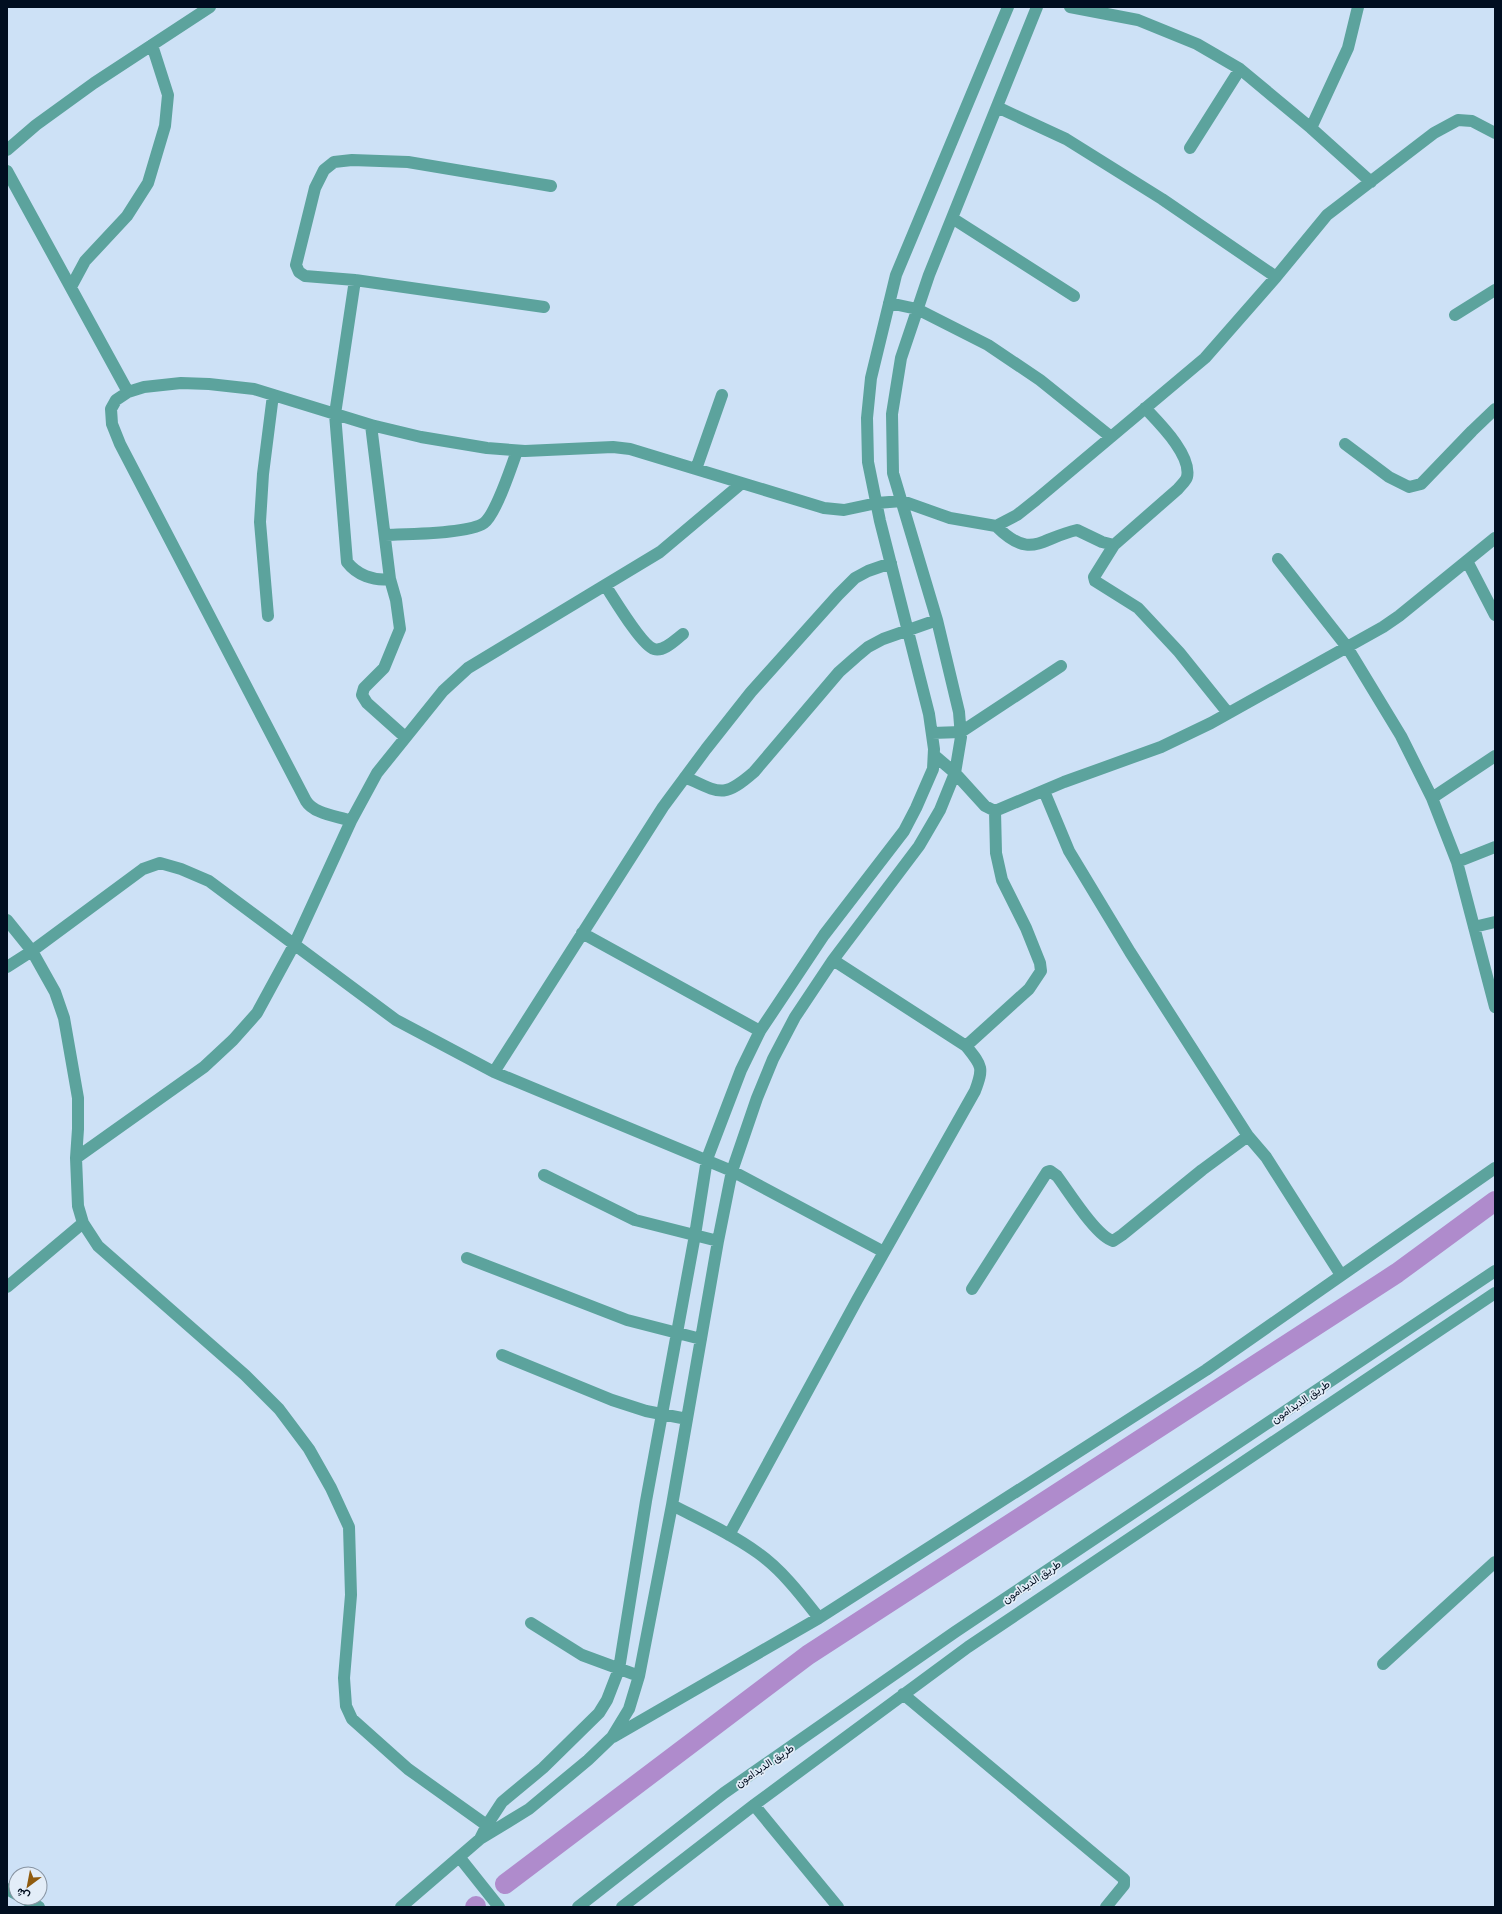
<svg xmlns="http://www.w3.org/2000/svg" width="1502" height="1914" font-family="'Noto Sans',Vazirmatn,sans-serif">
<rect width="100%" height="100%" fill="#cde1f6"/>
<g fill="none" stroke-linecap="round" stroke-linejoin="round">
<path stroke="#af8bcc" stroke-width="20" d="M505,1884L808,1655L1397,1273L1495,1201
M475,1907L476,1906"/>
<path stroke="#5ca39d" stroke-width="12" d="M1070,7L1138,20L1197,44L1240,69L1311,128L1371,182
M997,107L1066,139L1162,199L1276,277
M1311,128L1348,48L1358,7
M1190,148L1240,69
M7,150L36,125L94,83L210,7
M7,171L128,392
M952,218L1074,296
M355,280L335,414L347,562C357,575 373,581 390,579
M71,287L85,261L127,216L148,183L165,126L168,95L152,45
M889,303L917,309L988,345L1040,380L1111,437
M544,307L355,280L305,276L299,272L296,265L315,188L324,170L334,162L352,160L408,162L551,186
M1455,315L1495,290
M371,425L390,579L396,600L400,629L384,668L364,688L362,695L367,703L405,737
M1345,444L1389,477L1409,487L1421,484L1472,431L1495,409
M696,469L722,395
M996,526C1031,561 1040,538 1077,530L1102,542L1114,545L1178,489C1181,485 1186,481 1187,477C1192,455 1159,423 1145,408
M385,535C406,534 469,534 484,523C496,514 512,465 517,451
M1114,545L1094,577L1095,581L1138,608L1179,652L1228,713
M1278,559L1347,647L1401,736L1432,798L1457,862L1495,1007
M1467,561L1495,615
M605,585C613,597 642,646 654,649C664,652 675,640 683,634
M268,616L260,522L263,474L273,395
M932,733L961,732L1061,666
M934,755L955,773L985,806L995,811L1064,782L1161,747L1211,723L1383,627L1399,616L1495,538
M685,777C720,793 723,799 754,772L839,672L856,657L868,647L883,639L937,620
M1044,791L1069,851L1130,952L1248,1136
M1432,798L1495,756
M351,821C337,816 314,814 306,801L120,444L112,424L111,409L116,400L128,392L144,387L181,383L209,384L254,389L371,425L421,437L487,448L525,451L613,447L630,449L824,508L844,510L877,503L902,501L950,518L996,526L1017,515L1036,500L1205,358L1276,277L1327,215L1434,133L1458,120L1472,121L1495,133
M1457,862L1495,847
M7,920L32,951L55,992L64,1018L78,1098V1129L76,1158L78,1206L83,1223L98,1246L245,1375L279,1409L309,1449L331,1488L349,1527L351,1595L344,1678L346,1706L352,1719L408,1769L492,1829
M1474,927L1495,922
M582,933L760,1031
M7,967L32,951L143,869L160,863L181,869L209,881L396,1020L494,1072L732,1171L884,1252
M966,1046L1029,989L1041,971L1040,963L1026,928L1002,880L996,853L995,811
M494,1072L663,807L706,749L751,692L838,595L855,578L868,571L891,563
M76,1158L204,1067L233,1040L257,1013L294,945L351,821L377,773L443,691L468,668L660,552L742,483
M544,1175L635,1220L718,1241
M467,1258L627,1320L701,1339
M7,1287L83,1223
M972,1289L1047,1172L1050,1171L1057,1176C1069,1192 1096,1236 1113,1241L1122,1235L1202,1170L1248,1136L1266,1157L1341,1275
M502,1355L612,1400L646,1411L687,1419
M672,1505C701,1520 732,1534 758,1553C782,1570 801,1595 819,1618
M729,1535L857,1300L975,1091C984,1067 982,1066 966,1046L833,960
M531,1623L582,1655L639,1676
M1383,1664L1495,1562
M903,1694L1124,1879V1885L1106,1907
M613,1737L819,1618L1206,1370L1495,1168
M754,1805L838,1907
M480,1839L487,1825L502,1802L543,1768L599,1713L607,1700L619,1669L646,1501L695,1235L707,1159L741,1070L760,1031L824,935L904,831L916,808L933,769L934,749L929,714L880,521L868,462L867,418L871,378L896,275L1008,7
M460,1858L499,1907
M7,1889L16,1894
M23,1898L39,1907
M401,1907L480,1839L529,1809L588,1760L612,1737L629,1709L639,1676L672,1505L718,1241L732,1171L757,1098L773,1059L795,1017L833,960L919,846L940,810L955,773L961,737L959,712L937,620L893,473L892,414L901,358L929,275L1037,7
M578,1907L724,1793L955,1632L1495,1271
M622,1907L754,1805L968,1647L1495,1293"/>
</g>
<g text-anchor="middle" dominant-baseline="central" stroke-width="3.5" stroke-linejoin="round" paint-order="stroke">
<g font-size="11" fill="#000e20" stroke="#e3edf8">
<text transform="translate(1300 1401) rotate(-34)">طريق الديدامون</text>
<text transform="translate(1031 1581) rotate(-34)">طريق الديدامون</text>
<text transform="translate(764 1765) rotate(-34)">طريق الديدامون</text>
</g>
</g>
<rect width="1502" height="1914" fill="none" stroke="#000e20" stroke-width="16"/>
<g transform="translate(28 1886) rotate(212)"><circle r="19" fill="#e3edf8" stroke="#8894a2"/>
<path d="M0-3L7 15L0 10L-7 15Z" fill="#905b0e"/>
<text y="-6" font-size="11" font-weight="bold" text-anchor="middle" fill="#000e20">ش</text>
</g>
</svg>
